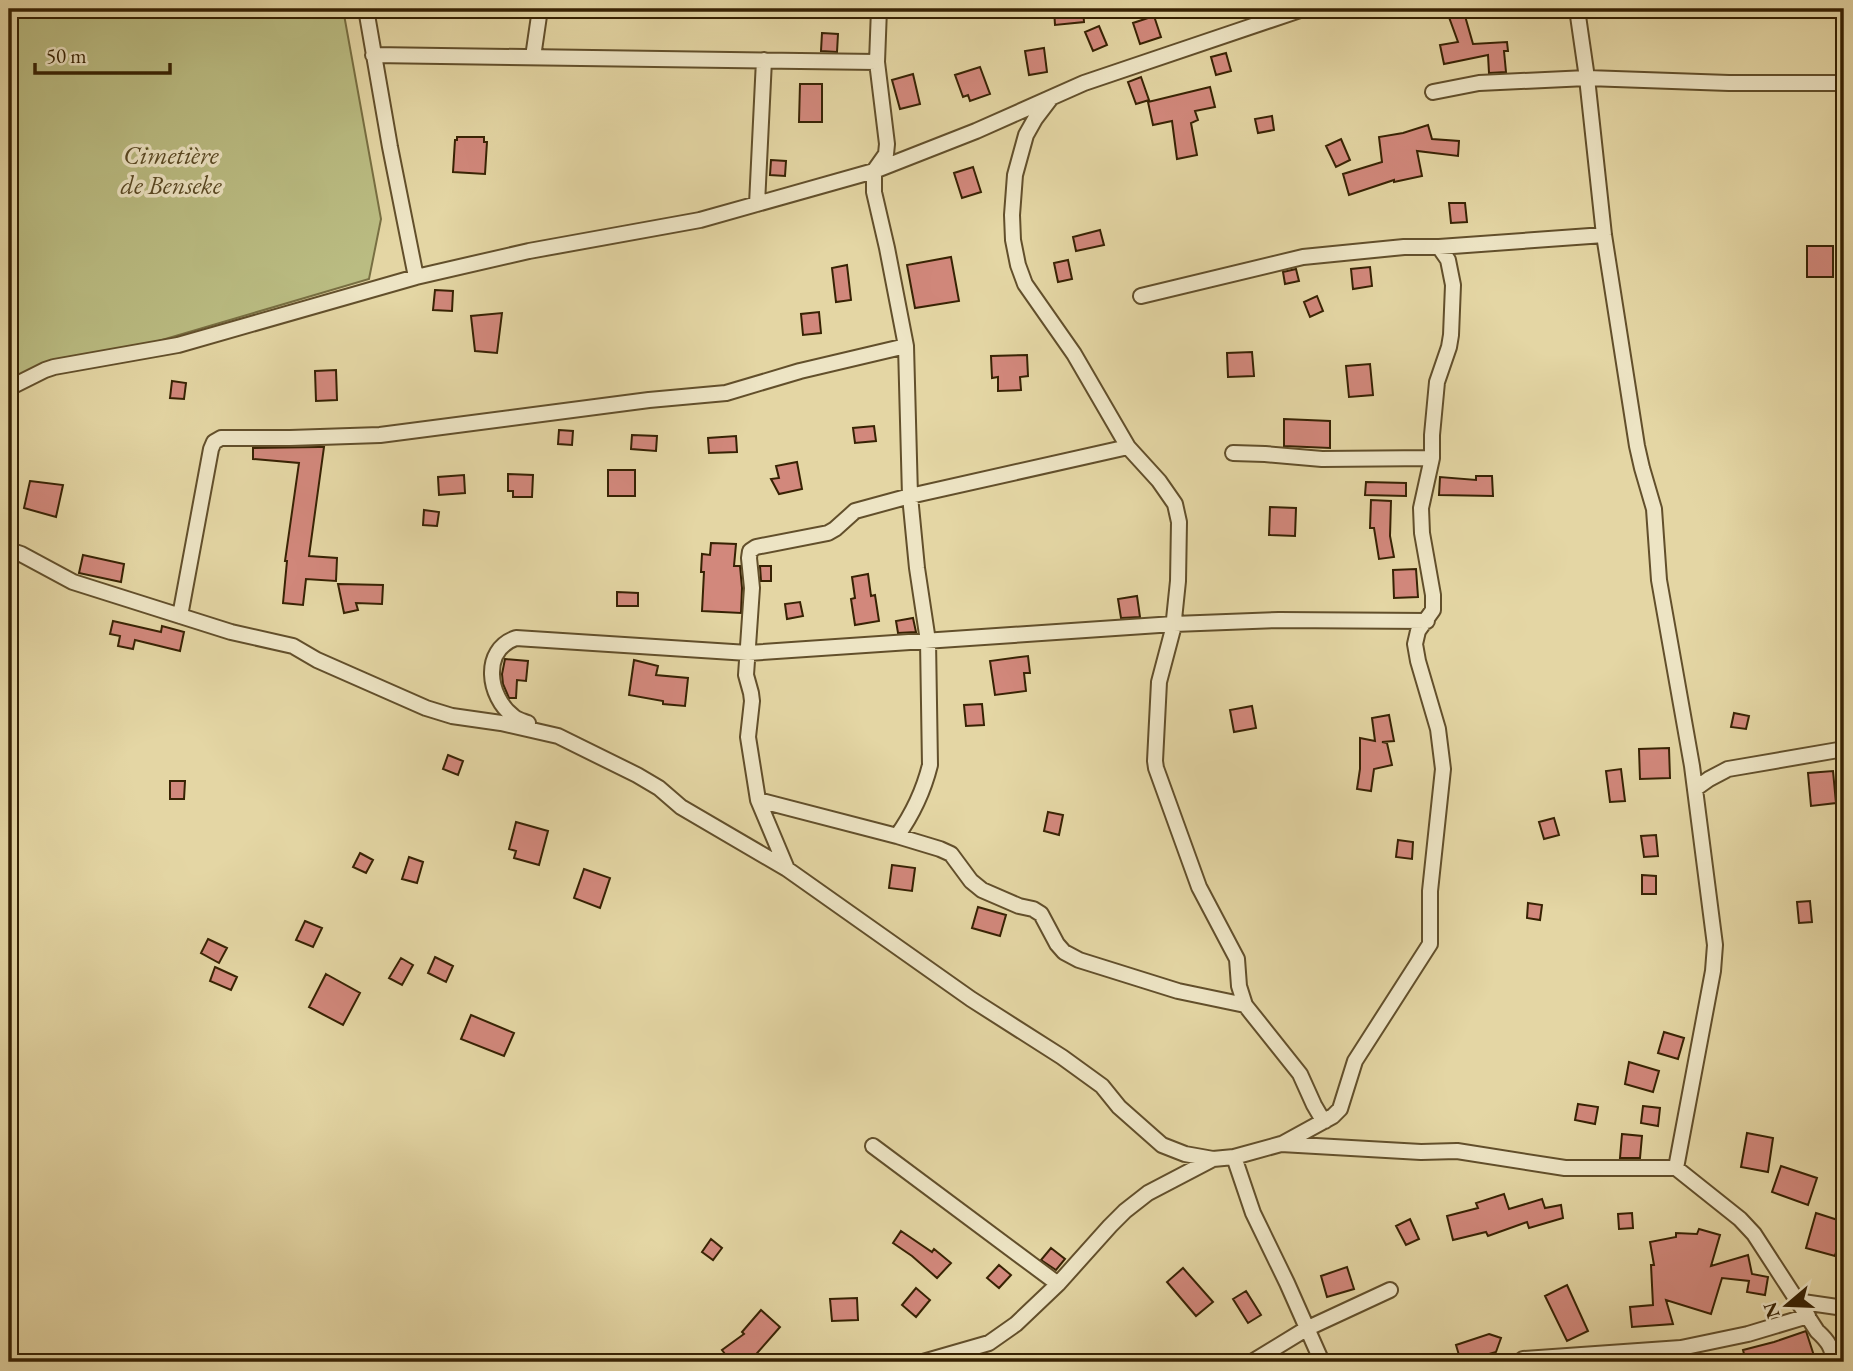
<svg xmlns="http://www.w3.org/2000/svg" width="1853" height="1371" font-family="'EB Garamond',serif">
<rect width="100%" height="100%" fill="#e4d6a4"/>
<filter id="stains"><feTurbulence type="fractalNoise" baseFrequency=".00286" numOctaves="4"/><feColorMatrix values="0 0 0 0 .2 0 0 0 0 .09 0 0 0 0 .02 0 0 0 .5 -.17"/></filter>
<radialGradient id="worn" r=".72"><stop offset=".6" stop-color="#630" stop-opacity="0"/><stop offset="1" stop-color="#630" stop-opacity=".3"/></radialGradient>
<path fill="#babc82" stroke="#786f42" stroke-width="2" d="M9,9H343L381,219L369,279L9,385Z"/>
<path fill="#d2887c" stroke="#372203" stroke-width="2" d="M1054,9H1083L1084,22L1055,25Z
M1446,9H1463L1473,44L1507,42L1508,51H1504L1506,72L1489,73L1488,55L1444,64L1440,45L1458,42Z
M1154,16L1161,37L1140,44L1133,23Z
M1099,26L1107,45L1093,51L1085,32Z
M822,33L838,34L837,52L821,51Z
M1044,48L1047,72L1029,75L1025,51Z
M1226,53L1231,71L1216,75L1211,57Z
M980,67L990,94L970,101L968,95L963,97L955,75Z
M913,74L920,104L900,109L892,80Z
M1141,77L1149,100L1136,104L1128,82Z
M800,84H822V122H799Z
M1210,87L1215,107L1195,111L1198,120L1191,123L1197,155L1177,159L1172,121L1153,125L1148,102Z
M1272,116L1274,130L1258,133L1255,119Z
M1428,125L1432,139L1459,141L1458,156L1417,151L1422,176L1394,182V180L1349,195L1343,174L1382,162L1379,137L1403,133Z
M457,137H484V142H487L485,174L453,172L455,140H457Z
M1341,139L1350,160L1336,167L1326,146Z
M771,160L786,161L785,176L770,175Z
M973,167L981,192L962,198L954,173Z
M1449,203H1465L1467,222L1451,223Z
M1100,230L1104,245L1076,251L1073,237Z
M1807,246H1833V277H1807Z
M951,257L959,301L915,308L907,265Z
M1068,260L1072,279L1058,282L1054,263Z
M847,265L851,300L836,302L832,268Z
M1370,267L1372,286L1353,289L1351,269Z
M1296,269L1299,281L1285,284L1283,272Z
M435,290L453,291L452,311L433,310Z
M1317,296L1323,311L1310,317L1304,302Z
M819,312L821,333L803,335L801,314Z
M502,313L497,353L475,351L471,316Z
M1252,352L1254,376L1228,377L1227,353Z
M1027,355L1028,376L1020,377L1021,390L998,391V377L992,378L991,356Z
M1370,364L1373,395L1349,397L1346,366Z
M336,370L337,400L316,401L315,371Z
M172,381L186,383L184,399L170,398Z
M1284,419L1330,421V448L1284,446Z
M874,426L876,441L855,443L853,428Z
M559,430L573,431L572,445L558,444Z
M632,435L657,436L656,451L631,449Z
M736,436L737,452L709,453L708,438Z
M319,447H324L309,556L337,558L336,581L306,579L303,605L283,603L287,561H285L299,463L253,459V448Z
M797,462L802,489L779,494L771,479L779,478L776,466Z
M608,470H635V496H608Z
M508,474L533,475L532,497H513V491H508Z
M464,475L465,493L439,495L438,477Z
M1476,476H1492L1493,496L1439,495L1440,477L1476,480Z
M30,481L63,485L56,517L24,508Z
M1366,482L1406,483V496L1365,495Z
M1371,500L1391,501L1390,536L1394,557L1379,559L1374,528H1370Z
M1270,507L1296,508L1295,536L1269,535Z
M424,510L439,512L437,526L423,525Z
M711,543L736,544L734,566H740L742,588L741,613L702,611L704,572H701L702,554L710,555Z
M83,555L124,564L121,582L79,573Z
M760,566H771V581H761Z
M1416,569L1418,597L1394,598L1393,570Z
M868,574L871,596L875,595L879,621L855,625L851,599L855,598L852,577Z
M338,584L383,585L382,604L356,603L358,610L344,613Z
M617,592L638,593V606H617Z
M1137,596L1140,617L1121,618L1118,599Z
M800,602L803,616L787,619L785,604Z
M913,618L916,632L898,633L896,621Z
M113,621L161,632L162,626L184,632L180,651L135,640L133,649L118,646L120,636L110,634Z
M1028,656L1030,673H1024L1026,691L995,695L990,661Z
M505,659L528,661L526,681L517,680L516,698H509L503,684L502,674Z
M634,660L658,666L656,675L688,678L685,706L663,704V701L629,695Z
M982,704L984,725L966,726L964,705Z
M1252,706L1256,728L1234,732L1230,710Z
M1734,713L1749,716L1746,729L1731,727Z
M1389,715L1394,741L1382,742L1387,743L1392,765L1374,769L1371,791L1357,789L1360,769V738L1375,741L1372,718Z
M1669,748L1670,778L1640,779L1639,749Z
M448,755L463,761L458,775L443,769Z
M1621,769L1625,801L1610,802L1606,771Z
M1833,771L1836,803L1811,806L1808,773Z
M170,781H185L184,799H170Z
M1048,812L1063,815L1059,835L1044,831Z
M1554,818L1559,835L1544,839L1539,822Z
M516,822L548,831L539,865L514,858L516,851L509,849Z
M1656,835L1658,856L1644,857L1641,836Z
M1398,840L1413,842L1412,859L1396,857Z
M360,853L373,860L366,873L353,867Z
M409,857L423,862L417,883L402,879Z
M892,865L915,868L912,891L889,888Z
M584,869L610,878L600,908L574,898Z
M1642,875L1656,876V894H1642Z
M1810,901L1812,922L1799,923L1797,902Z
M1528,903L1542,905L1540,920L1527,918Z
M978,907L1006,915L1000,936L972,928Z
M305,921L322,928L313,947L296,940Z
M208,939L227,948L219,963L201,953Z
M435,957L453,966L446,982L428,973Z
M401,958L413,965L402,985L389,978Z
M215,967L237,977L231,990L210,981Z
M326,974L360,993L343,1025L309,1007Z
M471,1015L514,1033L504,1056L461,1039Z
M1664,1032L1684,1038L1678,1059L1658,1053Z
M1629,1062L1659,1071L1653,1092L1625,1084Z
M1578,1104L1598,1107L1595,1124L1575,1120Z
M1643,1106L1660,1108L1658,1126L1641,1123Z
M1747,1133L1773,1138L1768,1172L1741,1167Z
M1622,1134L1642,1136L1640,1158H1620Z
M1781,1166L1817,1178L1808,1205L1772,1192Z
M1504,1194L1509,1209L1542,1199L1545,1208L1561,1205L1563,1218L1529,1228L1527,1222L1488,1236L1486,1232L1453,1240L1447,1216L1478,1208L1476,1203Z
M1632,1213L1633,1228L1619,1229L1618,1214Z
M1816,1213L1844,1222L1835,1256L1806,1248Z
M1410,1219L1419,1239L1406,1245L1396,1226Z
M1699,1229L1720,1235L1711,1266L1748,1255L1752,1274L1768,1277L1765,1295L1747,1292L1749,1281L1722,1278L1711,1314L1666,1300L1673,1324L1632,1327L1630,1307L1653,1305L1651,1265H1654L1650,1242L1676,1237V1233L1697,1234Z
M901,1231L932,1252L934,1249L951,1263L937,1278L912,1256L893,1243Z
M711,1239L722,1248L713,1260L702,1252Z
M1051,1248L1065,1259L1056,1270L1041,1260Z
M999,1265L1011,1275L999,1288L987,1278Z
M1347,1267L1354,1289L1327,1297L1321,1276Z
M1183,1268L1213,1302L1196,1316L1167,1282Z
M1567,1285L1588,1331L1567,1341L1545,1296Z
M916,1288L930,1300L916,1317L902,1305Z
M1246,1291L1261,1315L1248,1323L1233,1299Z
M857,1298L858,1320L832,1321L830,1299Z
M761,1310L780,1327L752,1359L746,1362H731L722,1350L744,1334L742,1332Z
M1806,1331L1816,1362H1746L1743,1350L1774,1342Z
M1489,1334L1501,1338L1496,1352L1461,1362L1456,1345Z"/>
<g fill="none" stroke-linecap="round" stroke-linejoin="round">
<defs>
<path id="minor" d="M366,9L390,147L416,277
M879,9L877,62L887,144L886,154L874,171V192L887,248L906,346L910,496L917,568L928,641L930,765C924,789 912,815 897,836
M1577,9L1587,78L1604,235L1637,446L1642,468L1654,509L1659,580L1692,766L1715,945L1713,971L1676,1168
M373,55L877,62
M533,57L540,9
M1433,92L1479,83L1587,78L1729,83H1844
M1051,98L1035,119L1026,135L1015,175L1012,215L1013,240L1018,265L1025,284L1074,354L1128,447L1159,481L1175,504L1179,522L1178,581L1173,629L1159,682L1155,761L1156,768L1199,887L1237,959L1239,986L1245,1005L1300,1074L1314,1105L1321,1117L1325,1121
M757,204L764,60
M1141,296L1303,257L1404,247H1439L1604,235
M9,388L45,370L54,367L178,345L416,277L529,251L700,220L874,171L976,131L1084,83L1303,9
M1233,453L1265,454L1322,459L1432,458
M9,550L21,554L73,582L231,632L293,646L317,660L426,708L452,716L501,723L558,736L637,775L659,788L681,807L787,869L971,999L1062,1057L1102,1086L1119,1107L1162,1145L1185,1154L1213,1159
M180,616L211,449L214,442L221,438H290L380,435L649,400L726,393L800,371L906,346
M528,723C523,721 517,720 513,716C488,697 481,650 516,638L748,653L1174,624L1279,620L1427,621
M1695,789L1709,779L1728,769L1844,749
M758,800L897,836L940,849L951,854L971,881L982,890L1019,906L1033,909L1041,914L1057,944L1064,952L1079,960L1178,991L1245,1005
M787,869L758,800L748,737L752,701L751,693L746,675L752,588L749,558L750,551L756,547L828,533L835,529L855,511L910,496L1128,447
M1282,1144L1333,1116L1340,1109L1355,1061L1430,944V891L1443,769L1438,729L1418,661L1415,644L1418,631L1433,610V595L1422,533L1421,508L1432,458V435L1437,382L1449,347L1451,335L1453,285L1448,260L1439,247
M873,1146L1058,1284
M1234,1157L1253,1213L1287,1283L1322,1362
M1796,1301L1844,1308V1306
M1523,1359L1681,1348L1748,1334L1808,1316
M923,1362L989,1343L1016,1324L1058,1284L1110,1226L1125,1211L1148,1193L1213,1159L1234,1157L1281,1144L1421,1152L1457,1151L1565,1168H1676L1740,1219L1754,1234L1817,1331C1828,1341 1832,1347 1834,1362
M1252,1362L1306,1329L1390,1290"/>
</defs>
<use href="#minor" stroke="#624f2b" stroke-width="18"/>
<use href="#minor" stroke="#ede4c4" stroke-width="14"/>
</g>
<g text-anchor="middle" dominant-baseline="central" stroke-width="7" stroke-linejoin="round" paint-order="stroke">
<g font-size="26" font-style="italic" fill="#584823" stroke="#ede4c4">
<text x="171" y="155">Cimetière<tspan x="171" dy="30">de Benseke</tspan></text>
</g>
</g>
<rect width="1853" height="1371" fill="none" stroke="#e4d6a4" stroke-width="35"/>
<rect x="10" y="10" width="1832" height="1350" fill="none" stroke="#372203" stroke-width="3.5"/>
<rect x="18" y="18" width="1818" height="1336" fill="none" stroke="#372203" stroke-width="2"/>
<g transform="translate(1787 1305) rotate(251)" stroke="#ede4c4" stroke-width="5" paint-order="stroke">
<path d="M0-5L12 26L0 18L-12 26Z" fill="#372203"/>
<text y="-10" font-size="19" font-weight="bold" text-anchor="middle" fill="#372203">N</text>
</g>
<path d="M35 63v10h135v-10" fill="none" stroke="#372203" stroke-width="3.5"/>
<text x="46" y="63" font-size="21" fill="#372203" stroke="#ede4c4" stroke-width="5" paint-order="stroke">50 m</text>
<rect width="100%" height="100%" filter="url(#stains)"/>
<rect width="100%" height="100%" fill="url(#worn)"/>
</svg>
